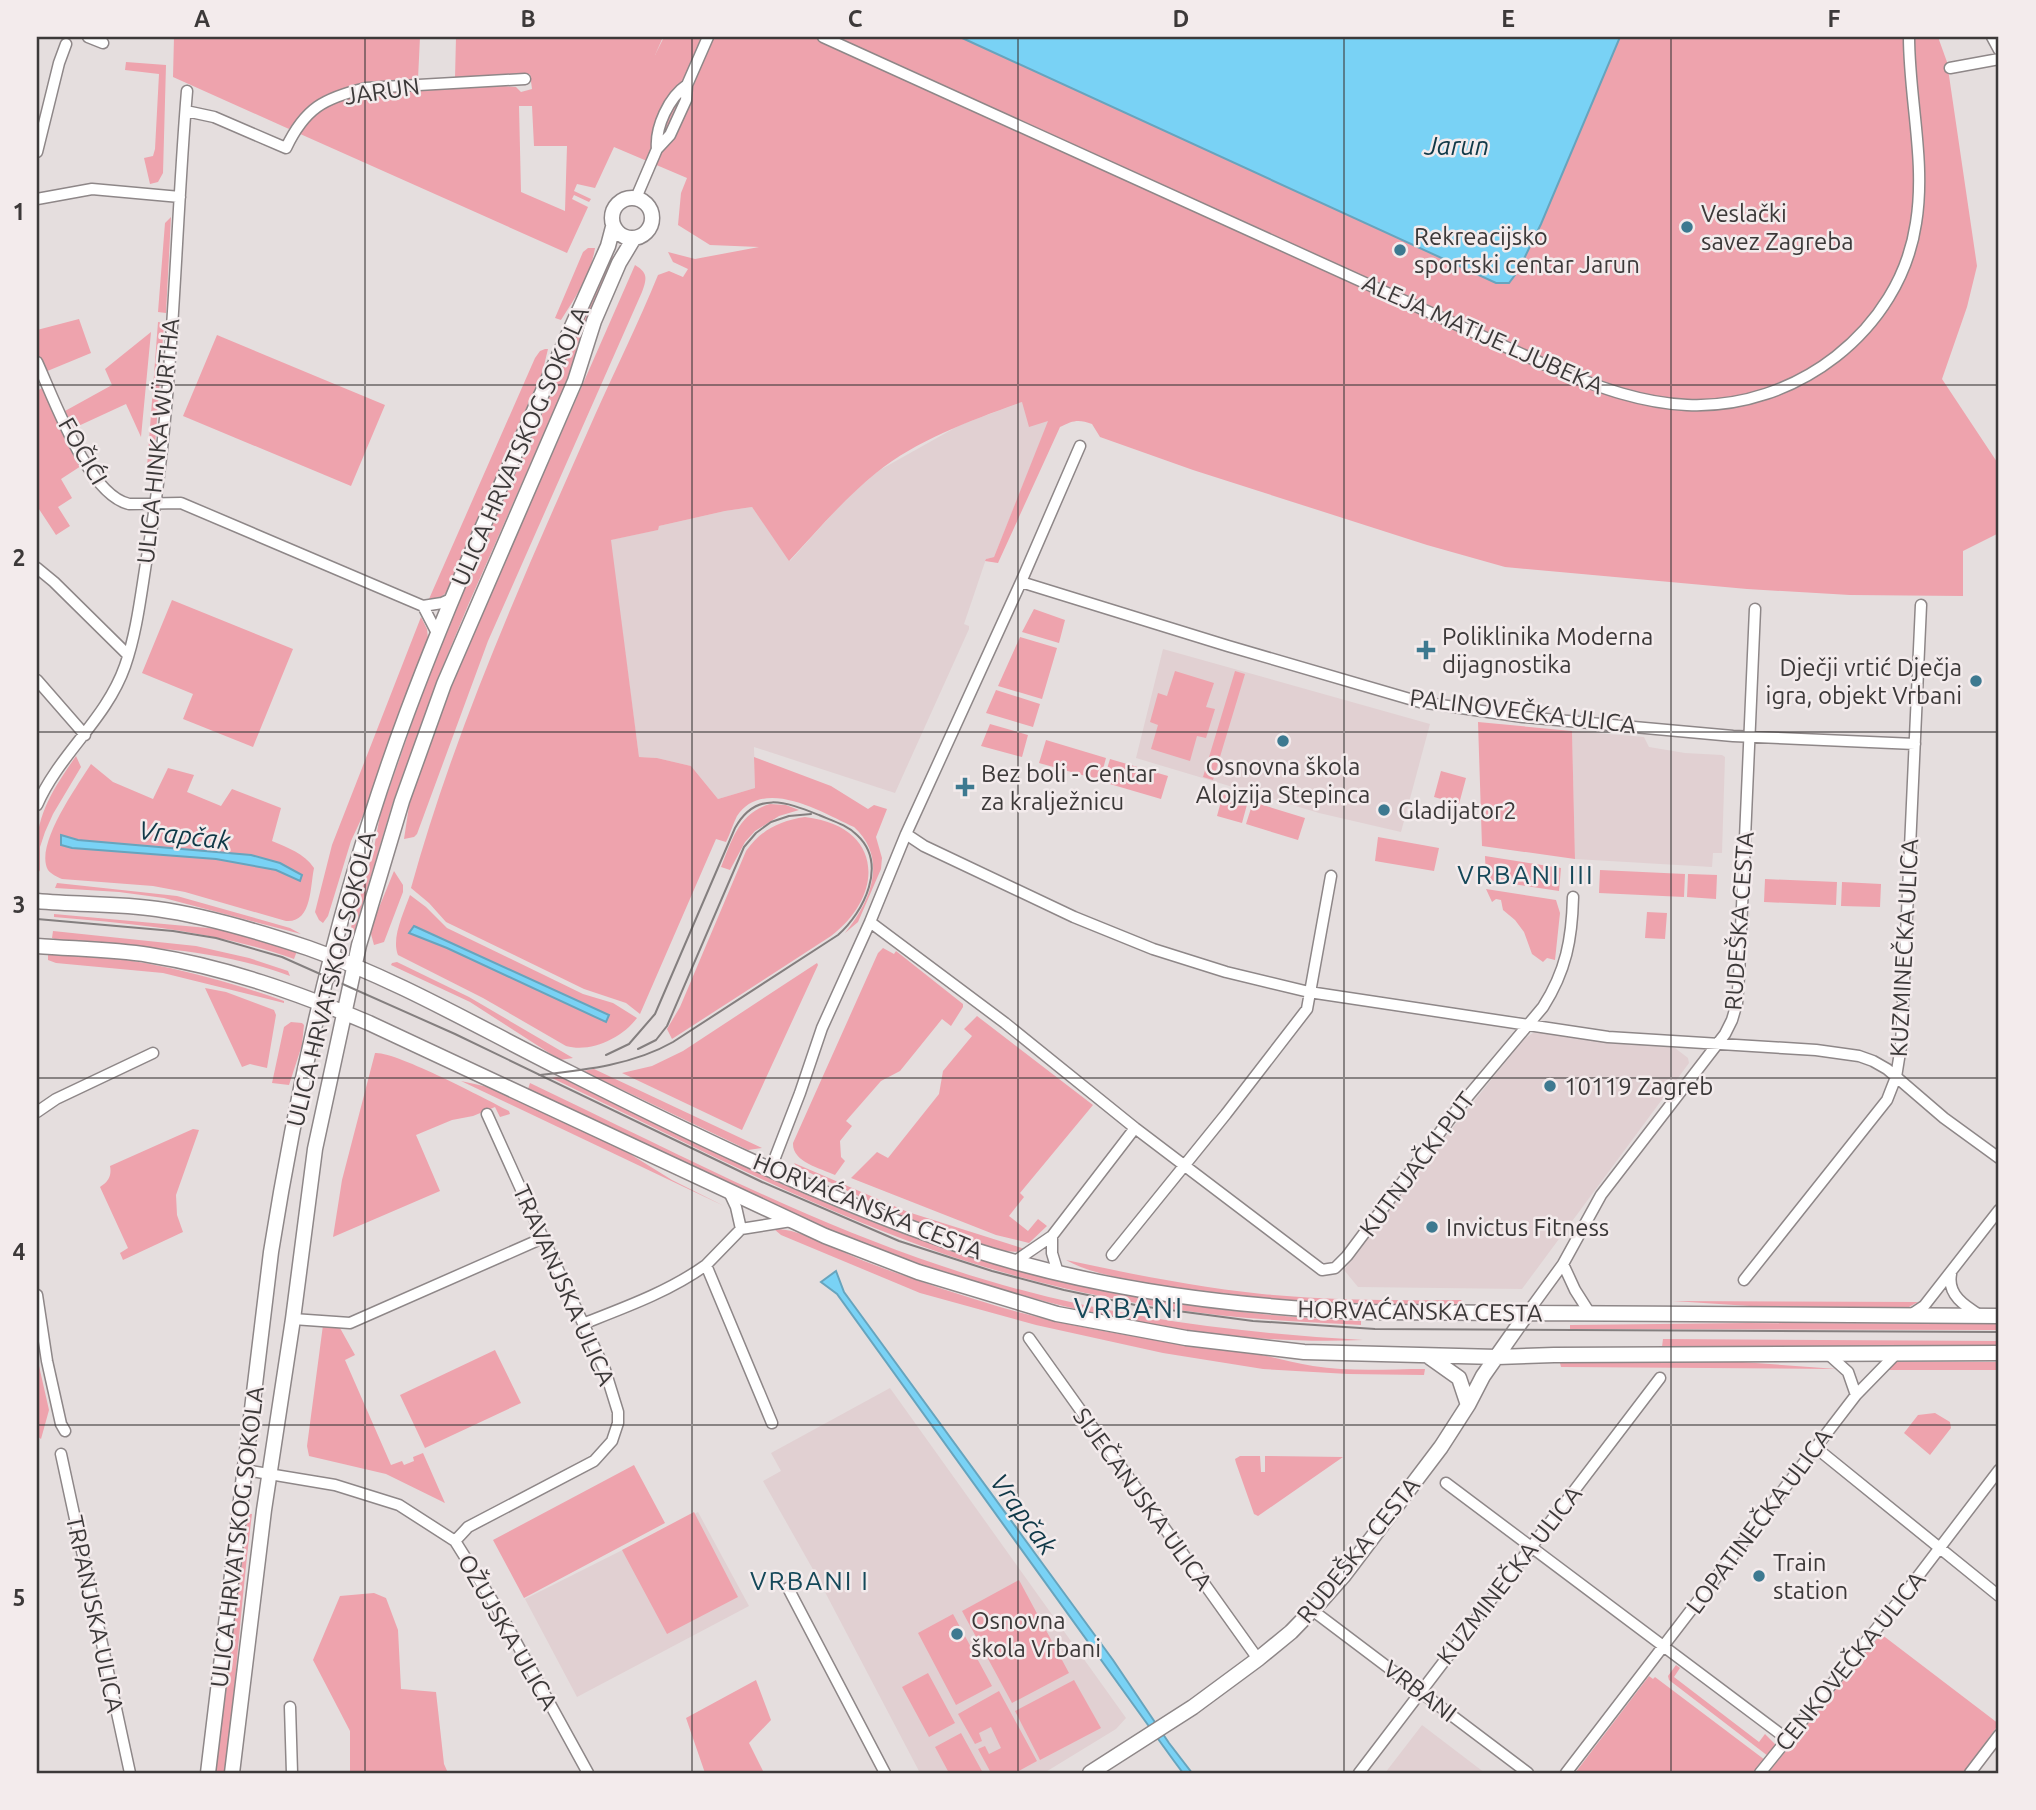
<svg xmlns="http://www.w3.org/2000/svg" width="2036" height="1810" font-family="Ubuntu,sans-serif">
<rect width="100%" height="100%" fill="#e5dede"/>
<path fill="#e1d0d2" d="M1022,402L1049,420L994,557L986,559L964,624L969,626V629L895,793L754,747L755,788L718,799L691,766L657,758L639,757L610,540L657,530L659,526L725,511L752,507L790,561L844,501L878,471L960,425Z
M1163,649L1430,724L1401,832L1319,813L1136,758Z
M1572,731L1644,737L1649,747L1685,753L1722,755L1725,757L1722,853H1713L1712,867L1575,859Z
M1542,1031L1675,1048L1688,1058L1689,1063L1522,1289L1358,1287L1344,1270L1388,1209L1523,1040L1533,1033Z
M890,1388L1126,1718L1116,1729L1044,1773H920L815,1573L763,1481L781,1471L771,1453Z
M698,1512L749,1606L577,1697L525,1599Z
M1422,1725L1485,1773H1385Z"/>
<path fill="#eea3ad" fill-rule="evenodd" d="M174,37H420L418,79C369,84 321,86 289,129L173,77Z
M456,37H663L655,55L664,37H1938L1947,62L1977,266L1967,307L1942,379L1999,465V533L1963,551V596L1850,595L1747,589L1505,567L1427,545L1193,470L1100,437L1092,424C1079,419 1073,420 1060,427L998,563L985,561L986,559L994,557L1048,421L1029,427L1022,402C972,420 918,439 876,473C844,499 817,531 789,561L752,507L725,511L659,526L658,530L611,540L639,757L657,758L691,766L718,799L755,788L754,757L831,786L868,809L874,805L887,809L876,837L882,858L881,869L858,922L845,933C870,902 889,859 854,827C823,813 764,776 737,816C733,824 730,834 726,842L716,839L640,1014L626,1003L584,989L446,922L429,903L411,888C456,725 527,569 595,415C616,368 639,322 658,275L669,271L683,277L688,269L673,262L668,252L695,259L759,247L710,245L678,225L681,193L687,178L614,147L595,188L577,184L574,191L591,199L589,202L574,195L572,199L588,207L567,253L298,133C320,105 344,96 379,91L502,86L516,87L521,92L532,89L530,74L455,78ZM519,106H532L534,146H567L565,211L521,192Z
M126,62L166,65L163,173L158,182L150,184L144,158L153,156L155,149L159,74L125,70Z
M171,217L166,313L158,312L165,223Z
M588,248H595C591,275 575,298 561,320L555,318L583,252Z
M612,256L615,258L573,367L469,603L440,673L392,805L353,936L350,935V931L374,848L380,815L426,683L450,621Z
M635,265C648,273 647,278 642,292L488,641L417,834L414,837L404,839L411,793L450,687Z
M79,319L91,353L45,372L37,351V330Z
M158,322L164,323L153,473L147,467Z
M151,332L141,437L126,404L74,428L65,411L112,385L105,369Z
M217,335L385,405L351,486L183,416Z
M545,349H548L540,382L449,590L441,597L429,599L535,358L540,351Z
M42,388L81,466L61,479L72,498L58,507L70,526L56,535L37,506V391Z
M172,600L293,649L253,747L183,719L193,694L142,673Z
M1034,609L1065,620L1059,643L1022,632Z
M421,617L427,629L428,639L364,813L351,841L328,916L323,923L319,920L315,912L332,845Z
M1020,637L1057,648L1042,699L998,686Z
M1175,671L1214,683L1206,707L1215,709L1206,738L1197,736L1190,761L1151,749L1158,725L1150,722L1158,693L1167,696Z
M1235,671L1245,674L1213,780L1203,777Z
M996,690L1040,704L1033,727L986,713Z
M1478,722L1572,731L1575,859L1482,846Z
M990,724L1028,735L1022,757L981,746Z
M1046,740L1106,758L1100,780L1039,763Z
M76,756L81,767L53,814L45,832L40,847V870L37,875C32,822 47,798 76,756Z
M1110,759L1168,776L1161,799L1103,782Z
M91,764L113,782L153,799L168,768L194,775L187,792L221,806L232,789L281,808L272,841C288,848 304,853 314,868C310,887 312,923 286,921L185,892L153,886L62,879C57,877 51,874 48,870C34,845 78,785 91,764Z
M1441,771L1466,778L1459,804L1434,797Z
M1223,794L1248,801L1242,823L1217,816Z
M1253,802L1305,818L1298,840L1246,824Z
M770,804L786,805L799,810L779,816L755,831L745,842L730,870L721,867C732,840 739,813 770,804Z
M805,817C883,826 886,894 831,936L672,1039L667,1029L680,1007L746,851C761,830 779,821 805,817Z
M1378,837L1439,848L1434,871L1375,861Z
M1485,856L1561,868L1559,891L1486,880Z
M1600,870L1685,874L1684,897L1599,893Z
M394,871L403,885V892L384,942L374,945L371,934V927Z
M1688,874L1717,875L1716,899L1687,897Z
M1765,879L1837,882L1836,905L1764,902Z
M1842,882L1881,884L1880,907L1841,906Z
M57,883L177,896L290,928L301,934L164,898L119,892L55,888Z
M1486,889L1556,900L1560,913L1555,960L1547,958L1543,962L1532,954L1524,932L1515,920L1503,910L1501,900L1496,899L1492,902Z
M410,895L426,907L447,928L583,994L613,1003L637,1018C622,1038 591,1053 566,1046L483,998L398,955C391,938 404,912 410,895Z
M1647,912L1667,913L1665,939L1645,938Z
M54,914L219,929L242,933L297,951L294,959C216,931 136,924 54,917Z
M53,931L196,946L249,958L288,971L290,976C215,948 140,947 61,941L52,938Z
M883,948L894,954L896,951L963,1004V1007L951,1026L942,1019L900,1071L881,1081L846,1121L852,1126L840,1141L841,1157L845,1161L835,1175C820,1168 792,1162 793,1143L878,953Z
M48,955C122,952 214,976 284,1001V1003L163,973L56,963L48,960Z
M397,962L469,997L573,1058L560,1060L470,1002L391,965L392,963Z
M817,963L818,965L742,1130L622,1073L652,1066L683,1051Z
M205,988L226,992L274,1010L276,1015L267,1068L250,1064L242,1067Z
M977,1016L1093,1105L1020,1193L1024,1197L1009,1216L1028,1231L1038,1219L1047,1226L1029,1243L996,1235L851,1178L877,1152L888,1158L939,1094L943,1071L972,1036L964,1029Z
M291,1022L302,1023L304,1025L302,1045L289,1085L272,1083L284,1027Z
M375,1053C395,1051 486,1099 509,1111L510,1114L500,1117L495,1107L473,1116L452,1120L416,1135L440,1191L333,1237L342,1180Z
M594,1069L762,1148L748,1150L583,1071Z
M557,1077C583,1083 618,1105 643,1117C704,1146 765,1175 826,1202C996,1278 1176,1313 1361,1321V1325C1308,1322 1255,1320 1202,1313C1116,1302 1027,1282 944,1254C808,1207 681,1140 552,1078Z
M461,1081L488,1087L560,1119L630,1154L672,1180L724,1206Z
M530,1083C665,1147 800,1219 942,1266C1080,1313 1218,1332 1363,1340C1228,1346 1092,1318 963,1278C920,1265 876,1251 834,1233C730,1188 630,1136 528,1089Z
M193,1129L199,1130L176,1195L177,1215L183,1232L123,1260L120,1253L128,1248L100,1187C108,1182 112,1176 110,1166Z
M794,1163L908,1212L1028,1250C989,1264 840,1186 797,1167Z
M774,1229C800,1228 839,1251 864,1261C908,1278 954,1293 1000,1307C1084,1331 1169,1342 1256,1354C1275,1357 1294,1363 1313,1366C1349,1372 1388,1369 1425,1369L1424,1375L1348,1374L1263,1369L1163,1353L1036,1325L920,1293L781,1235Z
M1066,1260C1131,1274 1196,1287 1262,1294C1328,1300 1395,1301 1461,1300L1465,1306C1354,1305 1241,1306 1133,1281C1111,1276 1085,1271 1066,1260Z
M1673,1301L1918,1302L1907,1308L1765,1307Z
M1748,1323L1999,1324V1330L1570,1329V1325Z
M323,1325L340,1328L355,1355L345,1360L391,1465L402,1461L404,1465L414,1461L413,1457L423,1453L445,1503L386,1474L309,1456L307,1446Z
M1663,1339L1999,1341V1347H1662Z
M495,1350L521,1403L425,1448L400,1395Z
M37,1357L49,1410L41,1439L37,1436Z
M1742,1362L1837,1369L1561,1367L1560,1363Z
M1894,1362H1999V1370H1883Z
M1935,1413L1950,1422L1951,1428L1930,1455L1904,1433L1918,1415Z
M1240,1456H1260L1261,1472H1265V1456L1343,1457L1258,1516L1254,1514L1236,1463L1235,1459Z
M634,1465L665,1523L524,1598L493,1540Z
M694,1512L738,1597L667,1634L622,1550Z
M248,1514H252C241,1600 236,1687 225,1773H215Z
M1019,1580L1069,1673L1012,1703L962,1611Z
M374,1593L386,1598L398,1630L401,1689L436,1692L444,1764L448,1773H350V1731L313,1660L340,1596Z
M953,1614L992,1686L956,1705L918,1633Z
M1881,1634L1999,1724L1963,1773H1768Z
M1676,1665L1680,1668L1674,1677L1759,1742L1765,1734L1776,1745L1768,1756L1669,1680L1668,1676Z
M928,1673L955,1723L929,1737L902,1687Z
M1649,1676L1653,1679L1655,1677L1765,1760L1755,1773H1575Z
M756,1680L771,1720L749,1743L764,1773H705L686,1718Z
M1074,1680L1101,1728L1040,1760L1015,1711Z
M999,1691L1037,1761L1015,1773H991L978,1749L985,1746L989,1754L1001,1748L991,1727L979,1733L982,1741L975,1744L958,1714Z
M961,1733L983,1773H949L935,1747Z"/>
<path fill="#79d2f5" stroke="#67a4bd" stroke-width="2" d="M960,37H1620L1541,224L1518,271L1509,283H1496Z
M61,835L78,840L251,855L280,863L302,875L300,881L276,870L216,859L72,848L61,845Z
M414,926L609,1015L606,1022L447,948L409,933Z
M836,1271L844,1292L852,1303L1113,1660L1169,1743L1192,1773H1183L1174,1761L837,1294L821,1282Z"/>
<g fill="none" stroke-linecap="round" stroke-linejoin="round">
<defs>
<path id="minor" d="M88,37L103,43
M823,37L1559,371C1601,388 1642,403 1687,405C1795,410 1900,331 1916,223C1926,162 1909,98 1909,37
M1992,37L1999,50
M1950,68L1999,59
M186,111L214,117L286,148C305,108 324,98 366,88L525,79
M657,149C655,127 669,97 687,85
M37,152L59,63L66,44
M636,198L657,149L670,135L686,100L687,85L708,37
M37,199L92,189L180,197
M37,362C54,399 88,495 129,504L181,503L423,606L442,603L453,598
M37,568L54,582L128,655
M1021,582L1228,646L1420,702L1523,717L1733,736L1915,744
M423,606L438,635
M37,680L85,735
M37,805C59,754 106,720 125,666C137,632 141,593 147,557C174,404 174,246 187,91
M906,834L924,846L1074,917L1153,949L1226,972L1309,992L1608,1037L1816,1050L1859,1056L1873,1061L1887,1069L1944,1118L1999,1158
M870,922L1005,1023L1135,1128L1322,1270L1335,1268L1347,1256L1459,1107L1543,1007C1566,971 1572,939 1573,897
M37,1112L56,1099L153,1053
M771,1168L800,1093L822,1028L870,922L906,834L1021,582L1080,446
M729,1192L736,1207L741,1229
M1052,1236V1253L1058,1273
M1112,1255L1226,1114L1307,1009L1331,876
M1014,1262L1052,1236L1135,1128
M1563,1264L1575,1290L1589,1312
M706,1265L741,1229L791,1221
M1951,1274C1947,1295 1965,1306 1981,1316
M1744,1280L1887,1100L1896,1077L1901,1046L1921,605
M37,1295L47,1361L61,1424L65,1431
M1528,1312L1563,1264L1601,1195L1725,1034L1732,1020L1737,1003L1739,976L1755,609
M1912,1314L1924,1306L1999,1210
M293,1319L350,1323L543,1238
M585,1323C626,1307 670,1291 706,1265L772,1423
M1029,1338L1258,1659
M1828,1354L1848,1372L1856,1395
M1815,1447L1999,1596
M61,1454L130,1773
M245,1470L335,1485L399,1505L455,1541L500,1613L588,1773
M1446,1483L1787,1739
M455,1541L468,1527L594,1461L612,1441L618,1423V1412L605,1370L543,1238L487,1114
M788,1588L885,1773
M1312,1610L1528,1773
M290,1707L292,1773
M1359,1773L1660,1378
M1566,1773L1856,1395L1896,1354
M1760,1773L1903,1596L1999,1470
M1970,1773L1999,1735"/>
<path id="tertiary" d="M612 218a20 20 0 1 1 40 0a20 20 0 1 1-40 0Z
M37,901C77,905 117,903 157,909C207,916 260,932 308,948C399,980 483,1030 570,1073C685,1131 804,1189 925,1233C1067,1286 1218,1307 1369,1312L1999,1316
M37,946C74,949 112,949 149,955C225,967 298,993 369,1023L825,1236L918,1272L1057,1314L1186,1338L1304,1352L1497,1357L1554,1355L1999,1353
M1428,1356L1459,1378L1468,1405
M208,1773L271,1252C300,1070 342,887 407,713C466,555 540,400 608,246L613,227
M232,1773L264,1510L293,1319L315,1149L359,945L402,801L444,684L575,381L594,321L619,263L634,238
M1090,1773L1193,1707L1258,1659L1291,1632L1321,1601L1344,1575L1441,1447L1468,1405L1483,1376L1528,1312"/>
</defs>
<use href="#minor" stroke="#8e8788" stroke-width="13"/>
<use href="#tertiary" stroke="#8e8788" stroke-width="17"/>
<use href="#minor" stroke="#fff" stroke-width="10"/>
<use href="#tertiary" stroke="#fff" stroke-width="14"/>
<path stroke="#847f7f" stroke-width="2" d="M37,919L173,931L216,938L282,957L455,1034L762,1182L899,1241L992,1271L1064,1290L1140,1306L1253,1321L1375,1329L1999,1332
M638,1049L656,1040L667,1026L744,847L756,833L771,822L789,816L811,814
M539,1075C584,1070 633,1065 673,1042L838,935C864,912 888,864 857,835C847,825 833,821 819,815C786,802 756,790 735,828L655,1014L629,1044L606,1055"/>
</g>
<path fill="none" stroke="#3c3939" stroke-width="2" stroke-opacity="0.55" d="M365,37V1773M692,37V1773M1018,37V1773M1344,37V1773M1671,37V1773M37,385H1999M37,732H1999M37,1078H1999M37,1425H1999"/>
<g fill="#3d7990" stroke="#f3ebec" stroke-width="2.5">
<circle cx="1687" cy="227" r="7"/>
<circle cx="1400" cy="250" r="7"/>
<path d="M1422.5 639.5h7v7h7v7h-7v7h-7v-7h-7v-7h7z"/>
<circle cx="1976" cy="681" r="7"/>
<circle cx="1283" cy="741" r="7"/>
<path d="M961.5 776.5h7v7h7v7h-7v7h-7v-7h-7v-7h7z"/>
<circle cx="1384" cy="810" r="7"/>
<circle cx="1550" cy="1086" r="7"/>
<circle cx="1432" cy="1227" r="7"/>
<circle cx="1759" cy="1576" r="7"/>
<circle cx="957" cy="1634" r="7"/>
</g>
<g text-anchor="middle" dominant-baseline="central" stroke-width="5" stroke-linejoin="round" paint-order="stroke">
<g font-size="24" fill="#3c3939" stroke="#f3ebec">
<text transform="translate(382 91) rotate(-8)">JARUN</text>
<text transform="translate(1483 334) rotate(24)">ALEJA MATIJE LJUBEKA</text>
<text transform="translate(158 441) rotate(-84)">ULICA HINKA WÜRTHA</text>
<text transform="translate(520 446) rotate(-66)">ULICA HRVATSKOG SOKOLA</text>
<text transform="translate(83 451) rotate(60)">FOČIĆI</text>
<text transform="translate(1523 711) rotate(7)">PALINOVEČKA ULICA</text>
<text transform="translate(1739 921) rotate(-86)">RUDEŠKA CESTA</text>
<text transform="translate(1904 948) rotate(-87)">KUZMINEČKA ULICA</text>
<text transform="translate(331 979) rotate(-76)">ULICA HRVATSKOG SOKOLA</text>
<text transform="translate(1417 1164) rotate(-53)">KUTNJAČKI PUT</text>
<text transform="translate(868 1206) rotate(22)">HORVAĆANSKA CESTA</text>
<text transform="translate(564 1285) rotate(66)">TRAVANJSKA ULICA</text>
<text transform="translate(1420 1311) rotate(1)">HORVAĆANSKA CESTA</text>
<text transform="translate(1143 1499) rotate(54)">SIJEČANJSKA ULICA</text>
<text transform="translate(1759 1521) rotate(-53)">LOPATINEČKA ULICA</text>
<text transform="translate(237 1537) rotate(-83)">ULICA HRVATSKOG SOKOLA</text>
<text transform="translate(1358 1550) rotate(-51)">RUDEŠKA CESTA</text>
<text transform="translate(1509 1575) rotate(-52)">KUZMINEČKA ULICA</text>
<text transform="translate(95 1614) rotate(78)">TRPANJSKA ULICA</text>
<text transform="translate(508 1632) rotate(60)">OŽUJSKA ULICA</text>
<text transform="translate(1850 1661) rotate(-51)">CENKOVEČKA ULICA</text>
<text transform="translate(1420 1691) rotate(37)">VRBANI</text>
</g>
<g font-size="24" fill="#3c3939" stroke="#f3ebec" text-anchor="start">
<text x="1701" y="213">Veslački<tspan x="1701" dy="28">savez Zagreba</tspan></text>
<text x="1414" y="236">Rekreacijsko<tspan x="1414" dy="28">sportski centar Jarun</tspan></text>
<text x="1442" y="636">Poliklinika Moderna<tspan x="1442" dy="28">dijagnostika</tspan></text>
<text x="1962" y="667" text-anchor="end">Dječji vrtić Dječja<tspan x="1962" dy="28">igra, objekt Vrbani</tspan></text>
<text x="1283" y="766" text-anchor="middle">Osnovna škola<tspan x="1283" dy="28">Alojzija Stepinca</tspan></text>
<text x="981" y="773">Bez boli - Centar<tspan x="981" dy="28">za kralježnicu</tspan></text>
<text x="1398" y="810">Gladijator2</text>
<text x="1564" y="1086">10119 Zagreb</text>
<text x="1446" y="1227">Invictus Fitness</text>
<text x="1773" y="1562">Train<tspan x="1773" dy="28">station</tspan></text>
<text x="971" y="1620">Osnovna<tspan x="971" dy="28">škola Vrbani</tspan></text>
</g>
<g font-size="26" font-style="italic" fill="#103948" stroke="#f3ebec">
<text x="1457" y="145">Jarun</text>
<text transform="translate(185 835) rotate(7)">Vrapčak</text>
<text transform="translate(1024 1514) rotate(54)">Vrapčak</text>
</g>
<g font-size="26" letter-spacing="2" fill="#154859" stroke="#f3ebec">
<text x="1526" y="874">VRBANI III</text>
<text x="810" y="1580">VRBANI I</text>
</g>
<g font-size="28" letter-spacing="2" fill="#154859" stroke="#f3ebec">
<text x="1129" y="1307">VRBANI</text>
</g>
</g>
<rect width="2036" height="1810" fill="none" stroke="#f3ebec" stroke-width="77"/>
<rect x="38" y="38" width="1959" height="1734" fill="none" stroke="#3c3939" stroke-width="2.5"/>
<g font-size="23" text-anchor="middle" font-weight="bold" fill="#3c3939">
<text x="202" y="27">A</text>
<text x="528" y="27">B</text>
<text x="855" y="27">C</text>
<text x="1181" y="27">D</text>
<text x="1508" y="27">E</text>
<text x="1834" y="27">F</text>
<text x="19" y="220">1</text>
<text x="19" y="566">2</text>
<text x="19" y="913">3</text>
<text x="19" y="1260">4</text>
<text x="19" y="1606">5</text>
</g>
</svg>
